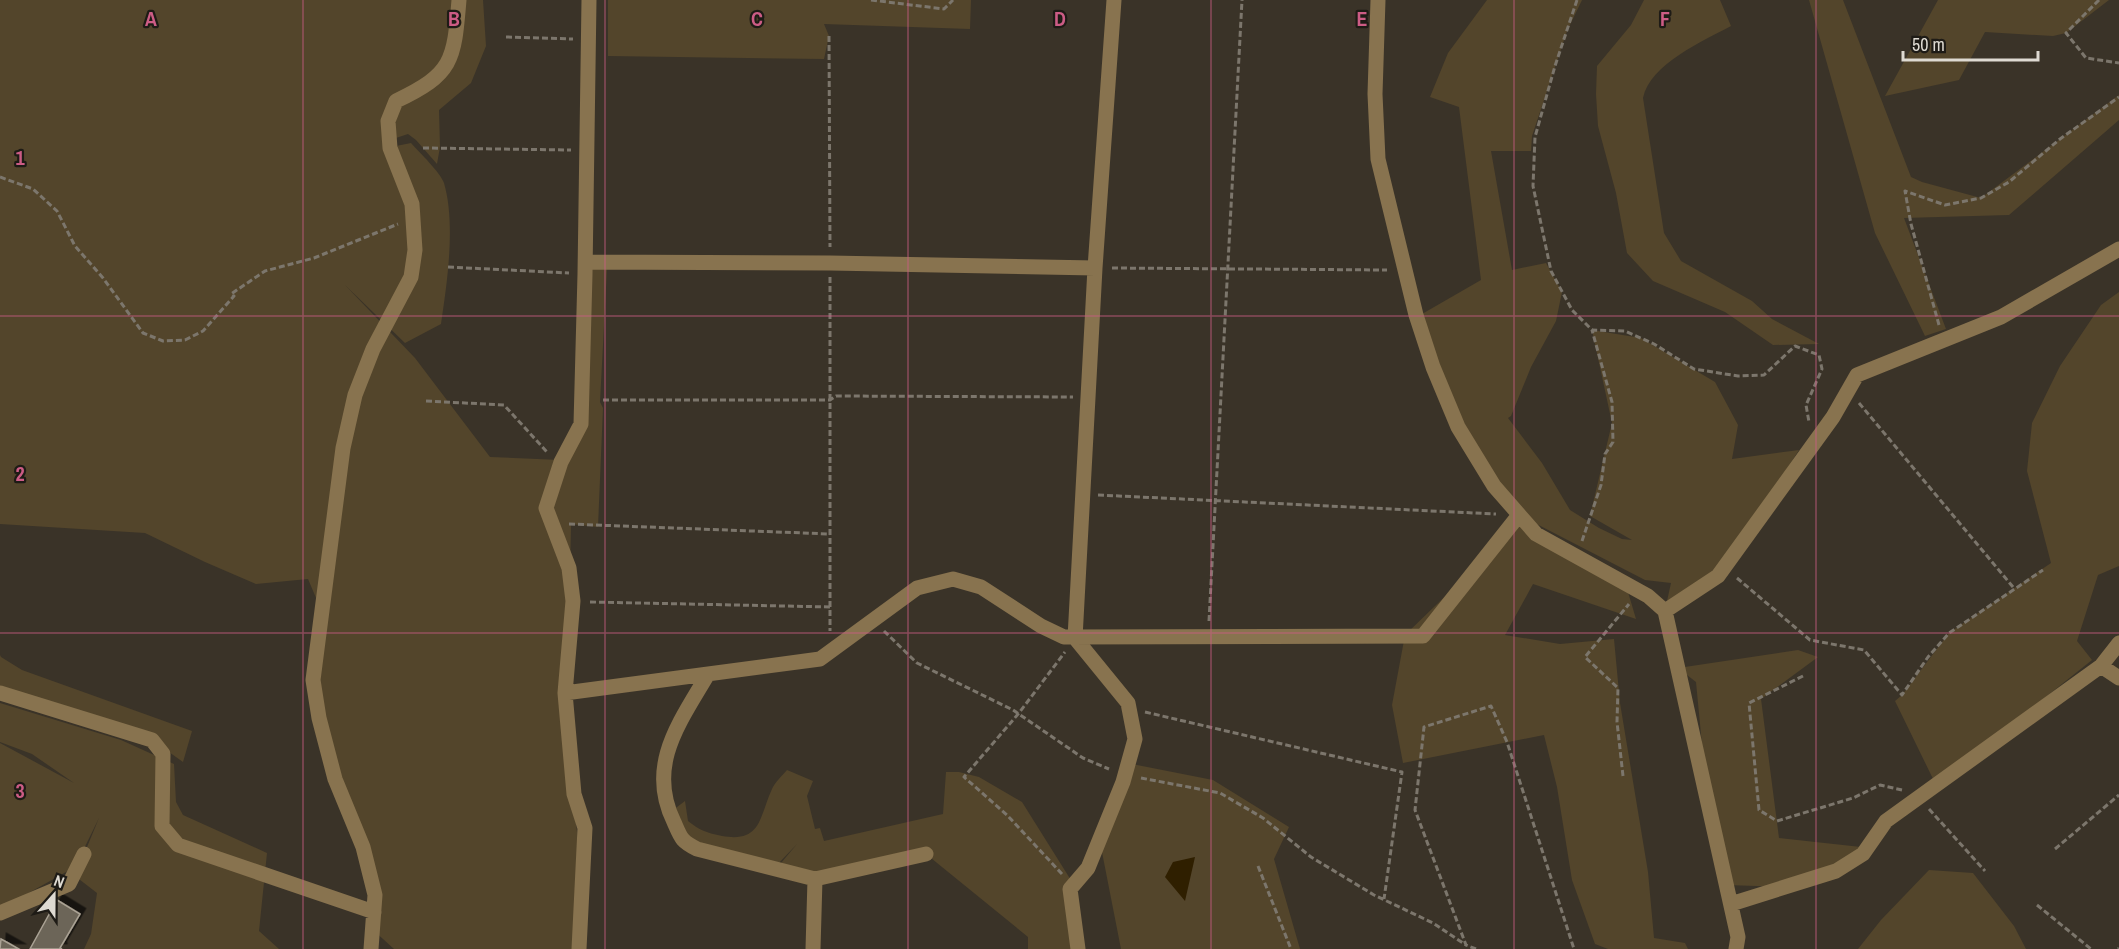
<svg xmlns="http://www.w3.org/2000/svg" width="2119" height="949" font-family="'Archivo Narrow',sans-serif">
<defs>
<filter id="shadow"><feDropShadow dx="5.5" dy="-5.5" stdDeviation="0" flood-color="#0009"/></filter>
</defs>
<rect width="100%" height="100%" fill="#3a3328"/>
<path fill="#53452b" d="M0,0H483L486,46L471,83L439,110L440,147L437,164L416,140L408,134L390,140L391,147L411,143C420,153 440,172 444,183C456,224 447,283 441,324L405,343L345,285L415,358L490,457L560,460L581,424L586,265L607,269L600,402L603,408L598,527L571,524L567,731L577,832L579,949H394L372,929V882L314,685L322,612L308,579L256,584L205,562L145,533L0,524Z
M608,0H971L970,29L824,24L829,36L824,59L608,56Z
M1487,0H1582L1567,31L1532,136L1531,151H1491L1512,270L1546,263L1562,292L1556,321L1531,367L1511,416L1508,418L1542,463L1570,510L1599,528L1622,539L1632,540L1590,516L1612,423L1592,330L1641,338L1715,382L1738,425L1732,459L1799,450L1718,576L1667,601L1671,583L1645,580L1519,515L1462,433L1422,314L1481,280L1459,107L1430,97L1448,53Z
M1644,0H1720L1731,26C1703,41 1650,64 1643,98L1664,233L1681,261L1752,301L1772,319L1819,344L1773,345L1725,312L1653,281L1627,253L1616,193L1598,126L1596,94L1597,66L1631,25Z
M1809,0H1843L1911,177L1922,182L1981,198L2119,95V120L2009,215L1904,218L1946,329L1925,336L1875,233Z
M1938,0H2109L2066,33L2053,36L1985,32L1959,80L1885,96Z
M2119,292V566L2098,575L2077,641L2092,660L1936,785L1895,701L1902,695L1949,633L2051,563L2027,471L2032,423L2060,366L2101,305Z
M1524,520L1628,592L1636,619L1533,584L1505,635L1560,644L1614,639L1620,703L1648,872L1654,938L1685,943L1688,949H1608L1595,944L1572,880L1557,787L1544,735L1403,763L1392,705L1405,635Z
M1798,650L1818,657L1761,699L1779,838L1861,847L1848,863L1785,887L1726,885L1707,797L1696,682L1678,668Z
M0,655L1,657L22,670L192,731L183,762L152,740L0,696Z
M0,703L121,740L174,764L176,802L183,815L267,853L259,931L279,949H84L91,934L97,893L75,876L99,818L75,867L0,909V743L74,783L32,754L0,742Z
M1132,764L1213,780L1289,827L1274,859L1300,949H1121L1101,847Z
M787,770L813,781L807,796L815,829L820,828L824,841L943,814L946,772H959L979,777L1022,802L1074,885L1080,949H1028V937L926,854L825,880L781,863L797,844L777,865L689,845L673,810L685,801L688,821C699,830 707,833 722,836C762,843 759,817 772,789C775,782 782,776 787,770Z
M1929,870L1973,873L2014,926L2026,949H1858L1881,920Z"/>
<path fill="#2f1f00" d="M1195,857L1185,901L1165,877L1173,862Z"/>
<path fill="#6c6558" stroke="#aaa294" stroke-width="1.5" filter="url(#shadow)" d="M57,900L80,914L60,948L62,949H30Z
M1,939L19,949H0Z"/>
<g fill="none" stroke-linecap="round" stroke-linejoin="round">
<path stroke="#7c766c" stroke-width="3" stroke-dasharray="6 3" stroke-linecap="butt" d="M871,0L944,9L953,0
M1577,0L1555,66L1535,137L1533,186L1551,271L1572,310L1592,330L1625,331L1654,344L1694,369L1738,376L1764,375L1795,346L1819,355L1822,369L1806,405L1809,422
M2099,0L2066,33L2086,58L2119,63
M829,36L830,247
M506,37L573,39
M423,148L571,150
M0,177L33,189L57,211L75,246L103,278L143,333L163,341L185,340L203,331L234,296L231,294L265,271L314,258L398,224
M448,267L569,273
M1112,268L1387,270
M830,277V631
M1939,325L1911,224L1905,191L1945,205L1981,198L2009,182L2060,139L2119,97
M603,400H830L836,396L1073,397
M426,401L504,405L547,452
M1859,403L2013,587
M1098,495L1496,514
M569,524L830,534
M1582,541L1601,485L1605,454L1613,442L1612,402L1592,330
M1737,578L1810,640L1864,650L1902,695L1928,657L1949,633L2043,570
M590,602L830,607
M1209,621L1242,0
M884,631L917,663L1013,710L1083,758L1109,769
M1803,676L1749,703L1759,810L1777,821L1853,798L1880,785L1902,790
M1145,712L1402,772L1384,899
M1623,776L1617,722L1618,688L1585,657L1629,604
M1141,778L1220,793L1263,818L1311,857L1374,895L1433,923L1466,945
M1929,809L1985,871
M2055,849L2119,795
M1258,866L1291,949
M1062,874L1007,815L964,777L1019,713L1065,652
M2037,905L2091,949
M1476,949L1466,945L1415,810L1424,727L1491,706L1507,742L1574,949
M2118,949L2119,948"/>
<path stroke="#88734f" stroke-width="15" d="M1378,0L1375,94L1378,159L1416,315L1433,367L1458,427L1494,486L1536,534L1648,596L1665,611L1738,937L1736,949
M586,262L830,263L1095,268
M1665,611L1718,576L1833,417L1857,375L2001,317L2119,249
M2101,666L2119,643
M708,674C680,722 646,765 674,822C681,838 681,841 697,849L815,879L813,949
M0,693L152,740L163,754L162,826L178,845L374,912
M565,693L820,659L917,588L953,579L981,587L1041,626L1064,637L1423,636L1519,515
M815,879L926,854
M1731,904L1836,871L1863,854L1886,821L2101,666L2119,678
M0,913L69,884L84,854
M371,949L375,895L363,847L335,779L319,718L313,680L343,448L355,395L373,349L411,277L415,250L412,204L390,148L388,121L396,101C453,74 454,61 459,0
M579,949L585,828L574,794L565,693L573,601L569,568L546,508L561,462L581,424L585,274L589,0
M1078,949L1070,889L1088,868L1123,782L1135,739L1128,703L1075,638L1095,268L1114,0"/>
</g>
<path fill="none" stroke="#cc5c85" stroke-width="1.5" stroke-opacity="0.55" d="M303,0V949M605,0V949M908,0V949M1211,0V949M1514,0V949M1816,0V949M0,316H2119M0,633H2119"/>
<g font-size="20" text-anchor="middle" font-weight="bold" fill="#cc5c85" stroke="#1e1b16" stroke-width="4.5" stroke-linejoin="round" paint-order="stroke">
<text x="151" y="26">A</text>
<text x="454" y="26">B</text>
<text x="757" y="26">C</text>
<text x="1060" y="26">D</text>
<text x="1362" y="26">E</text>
<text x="1665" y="26">F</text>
<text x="20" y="165">1</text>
<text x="20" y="481">2</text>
<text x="20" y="798">3</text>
</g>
<g transform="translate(54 895) rotate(21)" stroke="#1e1b16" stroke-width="4.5" paint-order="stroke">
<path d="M0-4.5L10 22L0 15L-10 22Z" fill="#dedad2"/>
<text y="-9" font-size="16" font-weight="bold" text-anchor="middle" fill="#dedad2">N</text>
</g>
<path d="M1903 51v9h135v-9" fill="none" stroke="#dedad2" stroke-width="3"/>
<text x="1912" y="51" font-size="18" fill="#dedad2" stroke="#1e1b16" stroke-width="4.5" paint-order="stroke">50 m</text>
</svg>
